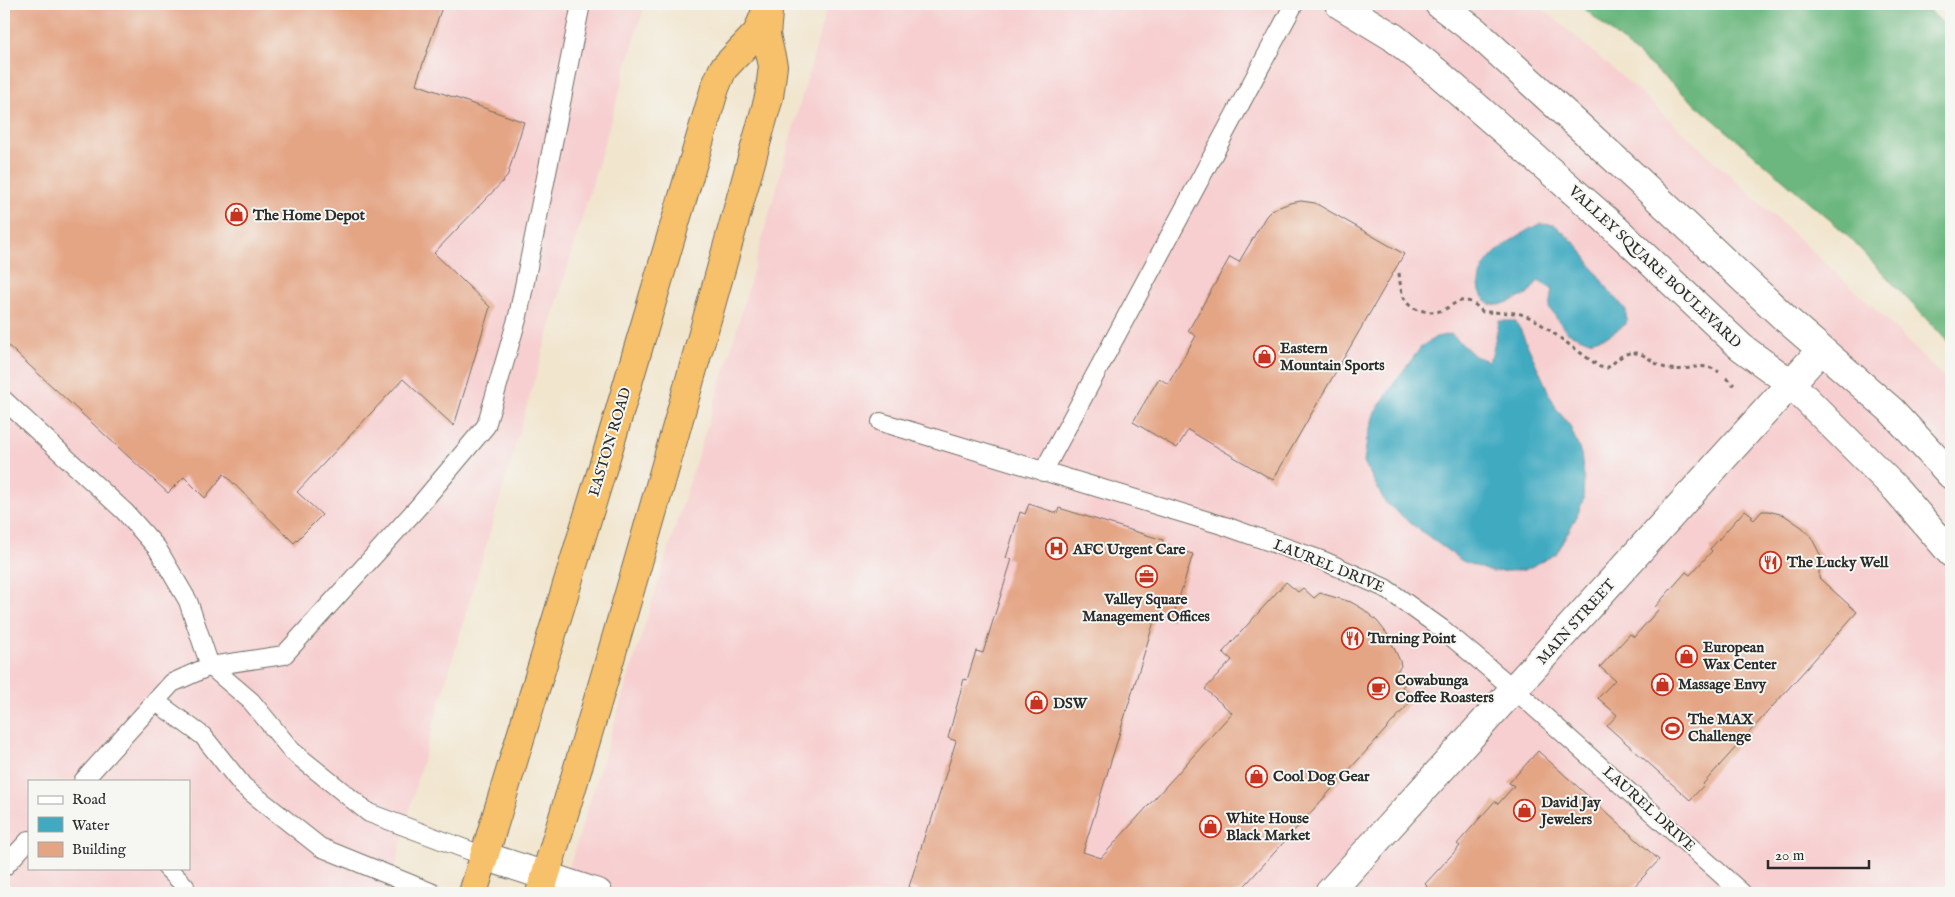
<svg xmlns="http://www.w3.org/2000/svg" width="1955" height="897" font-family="'IM FELL English',serif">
<rect width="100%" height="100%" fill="#f6f6f2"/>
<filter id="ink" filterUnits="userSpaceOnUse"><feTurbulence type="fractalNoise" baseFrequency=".02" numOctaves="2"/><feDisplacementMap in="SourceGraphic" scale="10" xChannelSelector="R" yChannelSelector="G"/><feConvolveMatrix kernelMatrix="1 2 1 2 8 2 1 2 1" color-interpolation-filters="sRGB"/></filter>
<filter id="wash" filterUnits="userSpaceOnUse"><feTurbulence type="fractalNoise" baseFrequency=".0096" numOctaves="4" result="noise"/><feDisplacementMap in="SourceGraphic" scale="20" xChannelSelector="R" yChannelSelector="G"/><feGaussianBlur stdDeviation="1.12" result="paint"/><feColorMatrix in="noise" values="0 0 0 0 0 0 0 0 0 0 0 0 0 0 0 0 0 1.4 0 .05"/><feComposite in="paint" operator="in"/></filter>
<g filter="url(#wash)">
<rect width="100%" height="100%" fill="#f1e5cd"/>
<path fill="#f7cfd0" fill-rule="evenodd" d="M4,4H645L418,777L389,893H4ZM29,781H189V868H29Z
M828,4H1538L1636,89L1886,319L1951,385V893H561L732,346Z"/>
<path fill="#6cb77f" stroke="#4c7155" d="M1579,4H1923L1951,31V345L1844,232Z"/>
<path fill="#41aac1" stroke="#366a76" d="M1539,224L1555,225L1578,246L1604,284L1626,310V324L1608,336L1589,341L1567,332L1549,308L1552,289L1538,281L1527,295L1500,305L1489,304C1486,300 1481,295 1480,291C1472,260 1517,236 1539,224Z
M1499,321H1515L1520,329L1556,408L1570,426L1581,454L1584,477L1583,500L1577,516L1556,554L1525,570L1492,572L1462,561L1414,526L1385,502L1364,462L1367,439L1374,414L1397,379L1422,346L1436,337L1451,334L1475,356L1488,361L1492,355Z"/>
<g id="blocks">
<path fill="#e4a585" d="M4,4H443L416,84L524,122L507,177L434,253L490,307L454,426L403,379L297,492L322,515L294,543L224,474L205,498L184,477L168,493L4,342Z
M1301,201L1315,203L1404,254L1273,480L1188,430L1177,448L1133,422L1159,378L1168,384L1196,336L1188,331L1230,257L1239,262L1266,216L1272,210L1290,203Z
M1029,504L1057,513L1059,508L1163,540L1162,545L1193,554L1172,620L1156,615L1083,852L1101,858L1232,713L1205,689L1232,660L1223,652L1286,582L1298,592L1303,588L1314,598L1320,593L1351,602L1363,609L1377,621L1388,635L1400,661L1401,666L1397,671L1408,681L1402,687L1414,698L1238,893H917L920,891L909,887L928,825H930L956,741L948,738L964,679L967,680L976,651L983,653L1012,559L1006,558L1020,512L1025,514Z
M1745,510L1753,516L1751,518L1754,520L1762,511H1768L1784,515L1803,528L1811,537L1825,564L1819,571V578L1857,612L1703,784L1704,785L1690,800L1607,726L1617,715L1598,698L1615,680L1600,667L1630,634L1634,637L1658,610L1655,607L1686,572L1690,575L1712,551L1710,549Z
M1538,751L1659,860L1628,893H1422L1427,886L1425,884L1460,846L1457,844L1495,801L1498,804L1514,786L1509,783Z"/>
</g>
</g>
<g filter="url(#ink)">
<use href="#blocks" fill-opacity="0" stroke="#706c64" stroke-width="1"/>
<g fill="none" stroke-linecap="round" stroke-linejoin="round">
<defs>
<path id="service" d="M4,400L125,512L157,548L188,601L210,666L251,701L292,751L369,813L484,856
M881,422L1225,526L1324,561L1385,588L1441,628L1515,690L1742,893
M1043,472L1294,4
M155,701L203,736L243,786L320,847L433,893
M83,781L172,683L210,666L284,655L419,506L486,426L518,316L581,4
M4,867L29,840
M167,868L185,886"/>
<path id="minor" d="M1339,4L1393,37L1439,74L1604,218L1741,347L1790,383L1896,489L1951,553
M1439,4L1476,32L1638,180L1786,319L1891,410L1951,475
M484,856L598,893
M1329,893L1821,350"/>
<path id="trunk" d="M473,893L609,447L715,88L723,69L757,33L769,4
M540,893C621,629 695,363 769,97L773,66L766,35L768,13"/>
</defs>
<use href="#service" stroke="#706c64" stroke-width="20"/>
<use href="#minor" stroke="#706c64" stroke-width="30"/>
<use href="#trunk" stroke="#706c64" stroke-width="30"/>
<path stroke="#706c64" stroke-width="3" stroke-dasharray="4 4" stroke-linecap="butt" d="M1399,273C1401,292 1402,308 1424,311C1431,312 1436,313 1443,310C1452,307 1456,299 1467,301C1474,302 1478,308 1483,312L1518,313L1534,319L1600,367L1607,368C1613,364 1620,356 1626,354C1644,348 1653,366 1669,369C1689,372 1701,360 1719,372
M1726,378L1734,385"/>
<use href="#service" stroke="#fff" stroke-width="18"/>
<use href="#minor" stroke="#fff" stroke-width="28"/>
<use href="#trunk" stroke="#f7c06b" stroke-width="28"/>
</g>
</g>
<defs>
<symbol id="shop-ring" viewBox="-11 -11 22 22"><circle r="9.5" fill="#f6f6f2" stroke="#c8321e" stroke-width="1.5"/><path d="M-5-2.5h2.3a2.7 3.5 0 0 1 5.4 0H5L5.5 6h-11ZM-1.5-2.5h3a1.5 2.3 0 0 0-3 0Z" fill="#c8321e"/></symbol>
<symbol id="hospital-ring" viewBox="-11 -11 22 22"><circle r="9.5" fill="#f6f6f2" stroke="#c8321e" stroke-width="1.5"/><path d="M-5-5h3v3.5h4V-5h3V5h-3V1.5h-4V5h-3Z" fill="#c8321e"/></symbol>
<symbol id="restaurant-ring" viewBox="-11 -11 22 22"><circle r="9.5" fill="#f6f6f2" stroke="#c8321e" stroke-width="1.5"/><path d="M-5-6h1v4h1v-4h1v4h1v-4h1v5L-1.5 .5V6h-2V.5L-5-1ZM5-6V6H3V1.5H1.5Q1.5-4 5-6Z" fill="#c8321e"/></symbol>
<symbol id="office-ring" viewBox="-11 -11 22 22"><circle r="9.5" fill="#f6f6f2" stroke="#c8321e" stroke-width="1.5"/><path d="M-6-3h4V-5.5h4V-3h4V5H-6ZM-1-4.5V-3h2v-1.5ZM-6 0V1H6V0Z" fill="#c8321e"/></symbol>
<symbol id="cafe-ring" viewBox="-11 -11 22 22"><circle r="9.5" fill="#f6f6f2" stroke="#c8321e" stroke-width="1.5"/><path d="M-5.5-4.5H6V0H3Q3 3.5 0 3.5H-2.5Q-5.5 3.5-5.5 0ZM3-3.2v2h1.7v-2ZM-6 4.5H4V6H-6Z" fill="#c8321e"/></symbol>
<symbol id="stadium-ring" viewBox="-11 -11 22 22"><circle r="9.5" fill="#f6f6f2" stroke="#c8321e" stroke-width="1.5"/><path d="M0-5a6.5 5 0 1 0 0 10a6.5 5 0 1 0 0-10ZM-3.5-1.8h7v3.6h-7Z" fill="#c8321e"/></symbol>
</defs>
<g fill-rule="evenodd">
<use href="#shop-ring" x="224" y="202" width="25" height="25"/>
<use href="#shop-ring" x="1252" y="344" width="25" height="25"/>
<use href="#hospital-ring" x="1044" y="536" width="25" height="25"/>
<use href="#restaurant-ring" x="1758" y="550" width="25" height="25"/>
<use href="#office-ring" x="1134" y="564" width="25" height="25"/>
<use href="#restaurant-ring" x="1340" y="626" width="25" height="25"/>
<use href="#shop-ring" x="1674" y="644" width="25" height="25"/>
<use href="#shop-ring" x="1650" y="672" width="25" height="25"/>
<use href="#cafe-ring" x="1366" y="676" width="25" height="25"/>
<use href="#shop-ring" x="1024" y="690" width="25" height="25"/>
<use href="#stadium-ring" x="1660" y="716" width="25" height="25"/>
<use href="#shop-ring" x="1244" y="764" width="25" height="25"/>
<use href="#shop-ring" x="1512" y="798" width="25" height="25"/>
<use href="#shop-ring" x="1198" y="814" width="25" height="25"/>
</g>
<g text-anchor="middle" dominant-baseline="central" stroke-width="4" stroke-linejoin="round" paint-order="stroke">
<g font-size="15" font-weight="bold" fill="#2b2b2b" stroke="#f6f6f2" text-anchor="start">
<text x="253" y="215">The Home Depot</text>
<text x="1280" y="348">Eastern<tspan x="1280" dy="17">Mountain Sports</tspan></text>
<text x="1073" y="549">AFC Urgent Care</text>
<text x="1787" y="562">The Lucky Well</text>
<text x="1146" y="599" text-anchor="middle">Valley Square<tspan x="1146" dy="17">Management Offices</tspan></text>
<text x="1368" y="638">Turning Point</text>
<text x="1703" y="647">European<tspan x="1703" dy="17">Wax Center</tspan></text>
<text x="1395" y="680">Cowabunga<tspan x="1395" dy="17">Coffee Roasters</tspan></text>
<text x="1678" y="684">Massage Envy</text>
<text x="1053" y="703">DSW</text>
<text x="1688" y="719">The MAX<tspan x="1688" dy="17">Challenge</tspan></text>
<text x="1273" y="776">Cool Dog Gear</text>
<text x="1541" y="802">David Jay<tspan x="1541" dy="17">Jewelers</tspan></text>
<text x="1226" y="818">White House<tspan x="1226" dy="17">Black Market</tspan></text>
</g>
<g font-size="15" fill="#2b2b2b" stroke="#f6f6f2">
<text transform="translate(1655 267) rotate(43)">VALLEY SQUARE BOULEVARD</text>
<text transform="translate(610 442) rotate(-73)">EASTON ROAD</text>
<text transform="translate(1329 566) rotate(22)">LAUREL DRIVE</text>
<text transform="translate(1576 622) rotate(-48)">MAIN STREET</text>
<text transform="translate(1649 809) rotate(42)">LAUREL DRIVE</text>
</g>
</g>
<rect width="1955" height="897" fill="none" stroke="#f6f6f2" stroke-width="20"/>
<rect x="28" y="780" width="162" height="90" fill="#f6f6f2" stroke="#a5a5a2"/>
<rect x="38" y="796" width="25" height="8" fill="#ffffff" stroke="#a5a5a2"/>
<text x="72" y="804" font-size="15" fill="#2b2b2b">Road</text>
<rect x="38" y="817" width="25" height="15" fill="#41aac1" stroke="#a5a5a2"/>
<text x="72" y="830" font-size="15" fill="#2b2b2b">Water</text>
<rect x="38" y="842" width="25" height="15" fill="#e4a585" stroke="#a5a5a2"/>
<text x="72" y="854" font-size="15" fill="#2b2b2b">Building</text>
<path d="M1768 860v8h101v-8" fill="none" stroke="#2b2b2b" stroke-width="2.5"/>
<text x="1775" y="860" font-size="15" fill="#2b2b2b" stroke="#f6f6f2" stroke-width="4" paint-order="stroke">20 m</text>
</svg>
